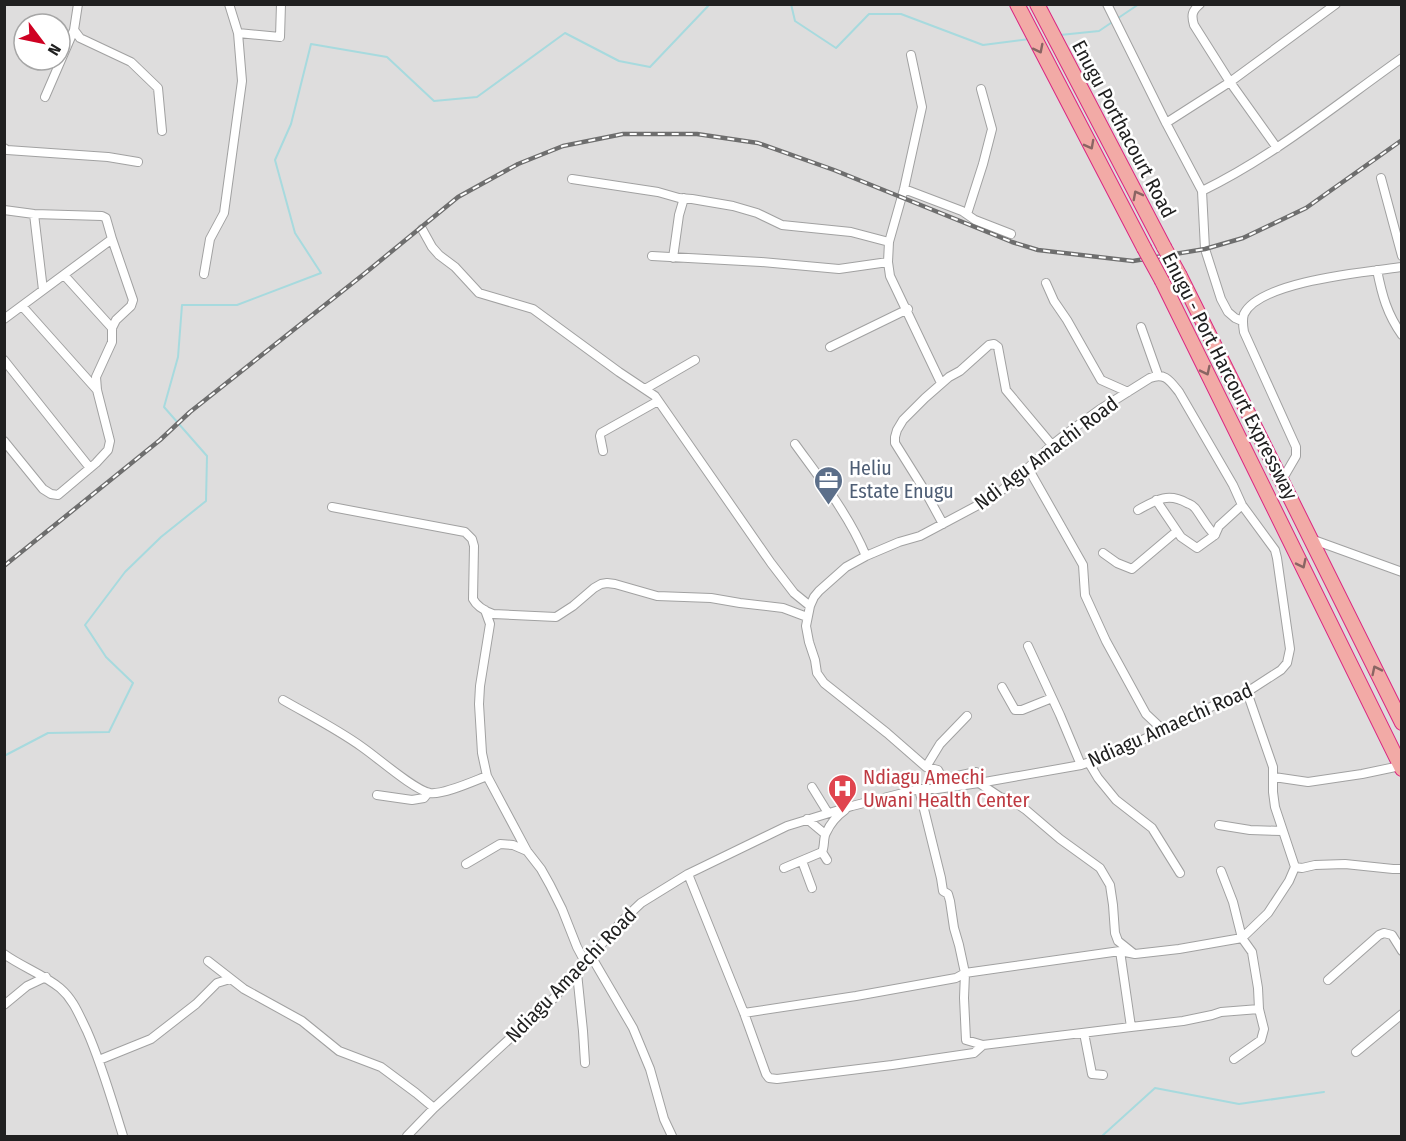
<svg xmlns="http://www.w3.org/2000/svg" width="1406" height="1141" font-family="'Fira Sans Condensed',sans-serif">
<rect width="100%" height="100%" fill="#f0ebe6"/>
<path fill="#dedddd" fill-rule="evenodd" d="M5,5H1401V1136H5ZM24,24H60V60H24Z"/>
<g fill="none" stroke-linecap="round" stroke-linejoin="round">
<path stroke="#a7dade" stroke-width="2" d="M791,4L795,21L836,48L869,14H901L983,45L1030,39
M1060,35L1099,31L1139,4
M4,756L48,733L109,732L133,683L106,657L85,625L125,572L161,537L206,501L207,456L164,407L178,357L182,305H237L321,273L295,233L275,160L291,124L311,44L387,57L434,101L477,97L565,33L619,61L650,67L710,4
M1102,1136L1155,1088L1239,1104L1324,1092"/>
<defs>
<path id="minor" d="M78,4L74,30L80,38L131,62L158,88L162,131
M1107,4L1166,123L1202,191
M1200,4C1192,11 1191,15 1194,25L1230,82L1277,148
M238,33L280,37L281,4
M45,97L74,30
M1166,123L1230,82L1336,4
M4,148L7,150L108,157L138,162
M1381,178L1402,256
M572,179L658,192L679,198L692,199L733,206L757,213L782,225L851,232L889,242L888,262L890,276L941,383
M904,189L962,211L975,220L1011,234
M4,210L34,214L102,216L106,218L112,239
M34,214L43,290
M967,214L983,164L992,129L981,89
M422,229L432,247L439,255L455,267L479,293L533,309L619,372L655,396L771,563L794,593L810,606
M889,242L904,189L922,107L911,55
M652,256L761,262L839,269L888,262
M673,258L679,215L684,198
M1377,270C1382,295 1387,314 1402,335
M204,274L210,239L224,213L242,81L238,33L229,4
M64,275L112,328
M1046,283L1054,301L1067,320L1101,380L1128,392
M22,306L97,390
M4,319L112,239L133,300L131,306L116,320L112,328V342L96,377L97,390L110,441L108,450L96,463L58,495L51,494L43,489L4,441
M1242,321L1235,318L1228,312L1221,299L1205,249L1202,191C1274,156 1337,104 1402,58
M1141,327L1158,375
M830,347L908,309
M4,360L90,468
M645,389L695,360
M795,444C821,480 849,515 866,556
M603,451L600,436L601,433L658,401
M1028,468L1083,565L1085,595L1106,641L1146,714L1163,730
M1282,480L1296,456V447L1244,332C1243,326 1242,320 1244,314C1260,281 1366,272 1402,267
M1156,500L1181,537L1197,548L1215,535
M332,507L465,532L472,539L474,546L473,599C477,607 485,611 493,614L556,617L573,606L594,588L601,584L607,583L615,584L657,596L711,598L740,603L783,608L807,617
M1138,510C1156,500 1168,492 1187,503C1192,505 1191,504 1195,508C1202,517 1207,528 1215,535L1219,526L1242,505
M943,524L925,491L895,443V437L897,430L903,420L925,398L949,377L960,371L989,345L994,344L998,347L1006,390L1052,445
M1311,539L1402,572
M1103,553L1117,563L1132,569L1177,531
M485,610L490,624L480,686L479,704L482,753L487,776L527,851L541,869L550,885L562,909L577,947L585,962
M1028,646L1060,715L1081,765
M1002,687L1015,710H1022L1052,698
M1247,692L1273,767V792L1275,807L1295,867
M283,700C309,715 337,729 362,747C378,758 414,790 430,793C443,795 474,781 487,776
M1089,763L1098,778L1116,800L1152,828L1180,873
M926,767L940,744L967,716
M1274,777L1308,782L1362,774L1400,766
M943,779L976,772
M979,783L1000,797L1016,803L1026,810L1060,839L1100,868L1110,885L1113,905L1115,933L1118,941L1133,953
M812,787L828,813
M919,789L941,878L943,891L948,894L950,901L954,928L959,945L965,973L964,998L966,1040L983,1045
M377,795L412,800L424,798L428,793
M807,819L825,834
M1219,825L1250,830L1282,831
M822,852L827,860
M802,861L812,888
M466,864L500,844L513,845L527,851
M784,868L822,852C825,846 823,838 826,833C830,824 838,815 845,810
M1221,871L1233,902L1242,938L1252,952L1258,988L1259,1009L1264,1029L1261,1040L1234,1059
M688,874L744,1013L766,1074L769,1078L777,1079L892,1065L974,1053L983,1045L1131,1027L1120,951
M4,954C22,967 43,974 60,988C74,1000 79,1015 87,1031C102,1065 112,1101 123,1136
M591,956L633,1028L650,1069L664,1119L672,1136
M208,961L244,989L302,1021L339,1051L381,1067L416,1093L434,1108
M577,973L583,1031L585,1063
M1328,980L1379,935L1384,933L1392,935L1402,951
M4,1005L27,986L46,977
M744,1013L856,996L956,978L965,973L1120,951L1135,954L1179,949L1242,938L1268,913L1289,881L1295,867L1302,868L1315,865L1345,864L1393,869H1402
M1131,1027L1183,1021L1212,1015L1221,1012L1259,1009
M1084,1033L1092,1074L1103,1075
M1356,1052L1402,1014
M99,1060L151,1039L196,1004L217,983L230,979
M407,1136L434,1108L554,998L622,921L641,903L688,874L787,826L852,806L919,789H937L979,783L1081,765L1113,754L1221,702L1247,692L1281,670L1287,663L1290,649L1277,558L1275,550L1242,505L1233,485L1179,392C1170,381 1165,372 1150,378L1099,410L1066,434L1052,445L1028,468L1002,490L982,503L920,536L899,542L866,556L846,567L819,591L814,597L810,606L806,626L809,642L815,660L817,673L824,683L887,733L926,767L938,770L947,787"/>
<path id="trunk" d="M1017,4L1144,248
M1037,4L1164,247
M1180,276L1402,723
M1162,281L1402,769"/>
</defs>
<use href="#minor" stroke="#a1a1a1" stroke-width="10"/>
<use href="#trunk" stroke="#db2782" stroke-width="16"/>
<use href="#minor" stroke="#fff" stroke-width="8"/>
<use href="#trunk" stroke="#f2aaa6" stroke-width="14"/>
<defs>
<path id="rail" d="M4,566L160,440L190,412L364,274L458,197L518,164L563,146L623,134H697L758,143L834,170L1012,242L1038,250L1133,261L1205,249L1243,238L1306,208L1402,140"/>
</defs>
<use href="#rail" stroke="#6e6e6e" stroke-width="4.5"/>
<use href="#rail" stroke="#fff" stroke-width="2" stroke-dasharray="7" stroke-linecap="butt"/>
<defs>
<path id="trunk-bridge" d="M1164,247L1180,276
M1144,248L1162,281"/>
</defs>
<use href="#trunk-bridge" stroke="#db2782" stroke-width="16" stroke-linecap="butt"/>
<use href="#trunk-bridge" stroke="#f2aaa6" stroke-width="14"/>
</g>
<defs><path id="oneway-chevron" d="M-2-3.5L2.5 0L-2 3.5" fill="none" stroke-width="1.6" stroke-linecap="round" stroke-linejoin="round" transform="scale(1.5)"/></defs>
<g stroke="#896563">
<use href="#oneway-chevron" transform="translate(1039 49) rotate(63)"/>
<use href="#oneway-chevron" transform="translate(1090 145) rotate(62)"/>
<use href="#oneway-chevron" transform="translate(1137 195) rotate(-118)"/>
<use href="#oneway-chevron" transform="translate(1206 371) rotate(64)"/>
<use href="#oneway-chevron" transform="translate(1302 564) rotate(64)"/>
<use href="#oneway-chevron" transform="translate(1376 670) rotate(-116)"/>
</g>
<defs>
<symbol id="office-pin" viewBox="-11 -11 22 30"><path d="M0 17L-7.5 6A9.5 9.5 0 1 1 7.5 6Z" fill="#5c6f8a" stroke="#fff"/><path d="M-6-3h4V-5.5h4V-3h4V5H-6ZM-1-4.5V-3h2v-1.5ZM-6 0V1H6V0Z" fill="#fff"/></symbol>
<symbol id="hospital-pin" viewBox="-11 -11 22 30"><path d="M0 17L-7.5 6A9.5 9.5 0 1 1 7.5 6Z" fill="#e0444e" stroke="#fff"/><path d="M-5-5h3v3.5h4V-5h3V5h-3V1.5h-4V5h-3Z" fill="#fff"/></symbol>
</defs>
<g fill-rule="evenodd">
<use href="#office-pin" x="812" y="464" width="33" height="45"/>
<use href="#hospital-pin" x="826" y="772" width="33" height="45"/>
</g>
<g text-anchor="middle" dominant-baseline="central" stroke-width="5" stroke-linejoin="round" paint-order="stroke">
<g font-size="20" fill="#202020" stroke="#fff">
<text transform="translate(1124 129) rotate(62)">Enugu Porthacourt Road</text>
<text transform="translate(1230 376) rotate(63)">Enugu - Port Harcourt Expressway</text>
<text transform="translate(1046 453) rotate(-37)">Ndi Agu Amachi Road</text>
<text transform="translate(1170 725) rotate(-24)">Ndiagu Amaechi Road</text>
<text transform="translate(571 975) rotate(-46)">Ndiagu Amaechi Road</text>
</g>
<g font-size="20" fill="#4e5e75" stroke="#fff" text-anchor="start">
<text x="849" y="468">Heliu<tspan x="849" dy="23">Estate Enugu</tspan></text>
</g>
<g font-size="20" fill="#be3a42" stroke="#fff" text-anchor="start">
<text x="863" y="777">Ndiagu Amechi<tspan x="863" dy="23">Uwani Health Center</tspan></text>
</g>
</g>
<rect width="1406" height="1141" fill="none" stroke="#202020" stroke-width="12"/>
<g transform="translate(42 42) rotate(122)"><circle r="28" fill="#ffffff" stroke="#a6a6a6" stroke-width="1.5"/>
<path d="M0-4.5L10 22L0 15L-10 22Z" fill="#cf0122"/>
<text y="-9" font-size="16" font-weight="bold" text-anchor="middle" fill="#202020">N</text>
</g>
</svg>
